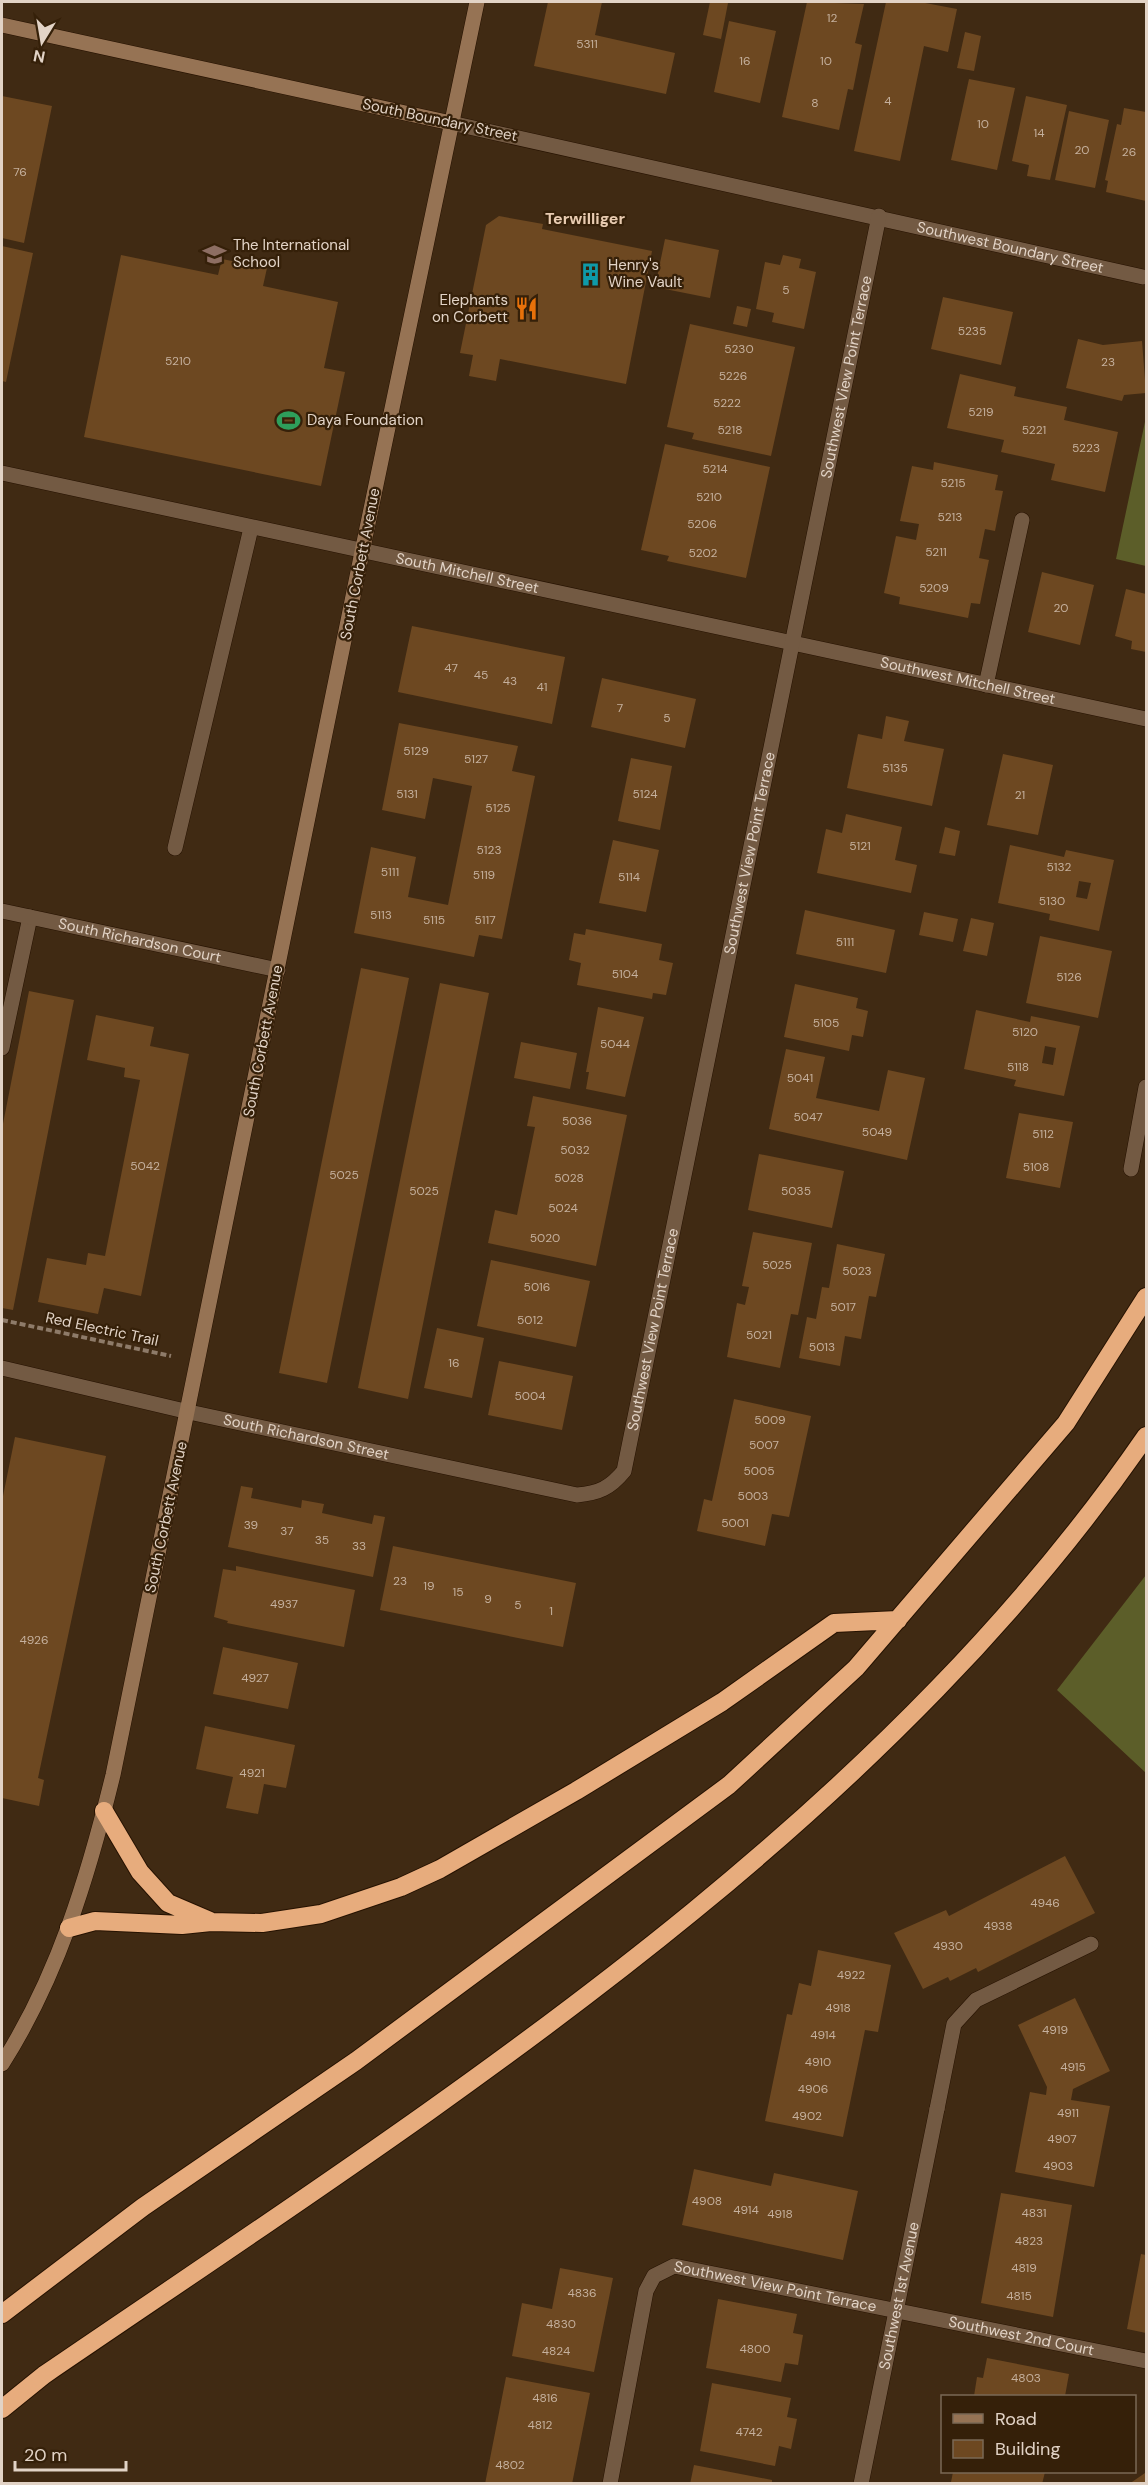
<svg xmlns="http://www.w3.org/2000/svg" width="1148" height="2485" font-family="'DM Sans',sans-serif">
<rect width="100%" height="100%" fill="#402a13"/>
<path fill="#5c5e29" d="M1146,417V566L1116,559Z
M1146,1575V1773L1057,1690Z"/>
<path fill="#6d4821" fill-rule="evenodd" d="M548,2H602L595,35L675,53L666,94L534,66Z
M710,2L728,3L721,39L703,35Z
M807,2L864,4L855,43L862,45L853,90L848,89L839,130L782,117Z
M886,2H920L957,9L948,52L924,46L900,161L854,151Z
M729,21L776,31L760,103L714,92Z
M965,32L981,36L974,71L957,68Z
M969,79L1015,88L997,170L951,160Z
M2,96L52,106L24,243L2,238Z
M1026,96L1067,105L1050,180L1027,176L1029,165L1012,161Z
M1124,108L1146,112V201L1106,192L1108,181L1105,180L1117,124L1121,125Z
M1069,111L1109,120L1095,188L1055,180Z
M499,216L543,224L542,229L652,251L626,384L500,359L496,381L469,376L473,355L460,353L486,225Z
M665,239L719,250L710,298L655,287Z
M2,246L33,253L6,382L2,381Z
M121,255L218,275L222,259L267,268L263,286L338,302L324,368L345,372L321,486L84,437Z
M783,255L801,259L799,268L816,272L804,329L772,322L774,313L756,309L765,262L780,265Z
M943,297L1013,312L1001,365L931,349Z
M737,306L751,309L747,327L733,324Z
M690,324L795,347L771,456L692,439L694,433L667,427Z
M1078,339L1103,345L1142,341L1146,393L1124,395L1122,401L1066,388Z
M960,374L1016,387L1014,396L1067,407L1064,420L1118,432L1105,492L1051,480L1055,464L1001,452L1004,440L947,428Z
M665,444L770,467L746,578L667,561L669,556L641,550Z
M934,462L998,475L995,490L1003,491L995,531L985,529L979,558L989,560L980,604L971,603L968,618L899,604L900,597L884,593L896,536L916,540L919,524L900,521L912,466L933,470Z
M1042,572L1094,585L1080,645L1028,632Z
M1126,589L1146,594V652L1131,649L1132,641L1115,636Z
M412,626L565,657L552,724L398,692Z
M602,678L696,699L685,748L591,727Z
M886,716L909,721L904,741L944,749L932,806L847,788L858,734L882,739Z
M399,723L518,746L512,771L535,776L502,939L479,935L474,957L354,933L371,847L416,857L408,897L448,905L472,786L433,778L425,819L382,810Z
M1003,754L1053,765L1038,835L987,825Z
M631,758L672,766L660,830L618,821Z
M846,814L902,827L895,860L917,865L911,893L817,873L826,829L842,833Z
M945,827L960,831L955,856L939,853Z
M613,840L659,850L646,912L599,903Z
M1010,845L1064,857L1066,850L1114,860L1099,931L1049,920L1050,914L998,903ZM1079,881L1091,883L1087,899L1076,897Z
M805,910L895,930L886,973L796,954Z
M924,912L958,919L953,942L919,935Z
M971,918L994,923L987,956L963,951Z
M586,929L662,944L659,960L673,963L666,995L653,993L652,999L577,985L581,963L569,960L574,933L585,935Z
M1040,936L1112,951L1098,1018L1026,1003Z
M361,968L409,978L327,1383L279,1373Z
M440,983L489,993L408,1399L358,1388Z
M795,984L858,998L856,1008L868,1011L863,1037L852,1035L849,1051L784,1037Z
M29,991L74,1000L13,1310L2,1308V1129Z
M598,1007L644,1017L625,1097L586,1089L589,1072H586Z
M976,1010L1030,1022L1031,1016L1080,1026L1064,1096L1014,1086L1016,1080L964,1069ZM1045,1046L1056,1048L1053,1065L1042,1063Z
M96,1015L154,1027L150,1046L189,1054L141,1296L104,1288L98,1314L38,1302L47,1258L86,1265L88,1253L105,1256L140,1080L124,1077L125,1068L87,1060Z
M521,1042L577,1053L570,1089L514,1078Z
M786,1049L825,1057L816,1098L879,1111L888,1070L925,1078L907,1160L769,1129Z
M533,1096L627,1115L596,1266L488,1243L495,1210L517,1215L535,1127L527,1126Z
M1019,1113L1073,1122L1060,1188L1006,1178Z
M759,1154L844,1171L832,1228L748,1210Z
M753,1232L812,1243L798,1315L791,1314L780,1368L727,1357L737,1303L745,1305L749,1287L742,1286Z
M837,1244L885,1254L876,1297L869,1296L861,1339L845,1336L840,1366L799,1358L807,1317L816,1319L822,1287L829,1288Z
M491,1260L590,1281L576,1347L477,1326Z
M437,1328L484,1338L472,1398L424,1388Z
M499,1361L573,1376L562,1430L488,1415Z
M734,1399L811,1416L789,1517L772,1514L765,1546L697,1531L704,1499L712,1501Z
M15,1437L106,1456L38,1778L44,1780L39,1806L2,1798V1501Z
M241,1486L253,1488L251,1498L301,1508L302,1500L324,1504L322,1513L344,1518L372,1524L374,1515L385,1517L373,1577L228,1547Z
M393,1546L576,1583L563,1647L380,1610Z
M236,1566L355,1590L344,1647L227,1623L228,1621L214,1617L223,1569L236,1571Z
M223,1647L298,1663L288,1709L213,1694Z
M205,1726L295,1745L286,1788L264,1784L258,1814L226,1808L233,1777L196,1769Z
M1065,1856L1095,1913L978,1972L976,1968L950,1981L948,1977L923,1989L894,1933L946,1910L949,1916Z
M818,1950L891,1965L878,2032L865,2030L843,2137L765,2121L787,2014L792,2015L799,1983L811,1986Z
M1075,1998L1110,2071L1073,2089L1071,2100L1110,2106L1094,2187L1015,2172L1030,2092L1046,2095L1047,2087L1018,2025Z
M694,2169L771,2186L774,2173L858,2191L843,2260L682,2225Z
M1001,2193L1072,2205L1053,2317L981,2303Z
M1141,2254L1146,2255V2333L1127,2329Z
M560,2268L613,2278L594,2372L512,2356L522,2303L552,2309Z
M718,2299L797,2314L793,2333L803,2335L798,2365L785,2363L781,2382L706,2368Z
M987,2358L1069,2374L1065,2396H974L977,2377L983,2378Z
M506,2377L590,2393L572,2484H485Z
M712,2383L791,2398L787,2417L797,2419L791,2449L779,2446L775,2466L700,2451Z
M694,2465L772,2480V2484H690Z
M953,2472H1045L1042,2484H959L951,2482Z
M1145,2473L1146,2484H1129Z"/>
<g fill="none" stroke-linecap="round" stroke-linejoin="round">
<defs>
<path id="lane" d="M986,685L1022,520
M175,848L251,528
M2,1048L30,917
M937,2109L954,2024L976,2000L1091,1944"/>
<g id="street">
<path id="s1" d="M451,123L1143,277"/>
<path id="s2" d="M2,473L1146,719"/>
<path id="s3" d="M2,911L278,970"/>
<path d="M1131,1169L1146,1087"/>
<path id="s4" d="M2,1368L189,1412L577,1495C599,1493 610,1488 624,1471L879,216"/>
<path id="s5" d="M610,2484L646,2291L654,2276L674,2266L1146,2361"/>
<path id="s6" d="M861,2484L937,2109"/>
</g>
<path id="secondary" d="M2,25L451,123
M2,2064C58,1976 88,1877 113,1775L362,552L477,2"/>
<path id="highway" d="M104,1811L140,1872L168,1903L210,1921
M69,1928L95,1921L182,1925L211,1922L262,1923L321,1914L401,1887L440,1869L576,1791L722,1702L834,1623L898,1620
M2,2314L143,2207L356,2061L729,1785L856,1668L1066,1423L1146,1297
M2,2409L44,2375C438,2106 871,1835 1146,1436"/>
</defs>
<use href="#lane" stroke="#261200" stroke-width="16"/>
<use href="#street" stroke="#261200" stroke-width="16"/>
<use href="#secondary" stroke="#261200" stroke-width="16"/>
<use href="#highway" stroke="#261200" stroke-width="20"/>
<path stroke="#8e7b69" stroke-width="4" stroke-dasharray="6 3" stroke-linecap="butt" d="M2,1320L171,1356"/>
<use href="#lane" stroke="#735a43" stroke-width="15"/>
<use href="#street" stroke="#735a43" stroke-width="15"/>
<use href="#secondary" stroke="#967354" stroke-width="15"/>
<use href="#highway" stroke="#e7ac7d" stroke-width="18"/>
</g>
<defs>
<symbol id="school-bare" viewBox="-9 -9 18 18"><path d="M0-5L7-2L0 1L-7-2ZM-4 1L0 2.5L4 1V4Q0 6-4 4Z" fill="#8d6e63" stroke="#352009" stroke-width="2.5" paint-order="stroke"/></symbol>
<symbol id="building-bare" viewBox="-9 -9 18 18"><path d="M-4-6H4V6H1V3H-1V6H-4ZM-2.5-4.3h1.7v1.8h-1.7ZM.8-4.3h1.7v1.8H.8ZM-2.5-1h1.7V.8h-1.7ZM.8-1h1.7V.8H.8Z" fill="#0f9aa8" stroke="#352009" stroke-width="2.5" paint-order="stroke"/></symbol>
<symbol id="restaurant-bare" viewBox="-9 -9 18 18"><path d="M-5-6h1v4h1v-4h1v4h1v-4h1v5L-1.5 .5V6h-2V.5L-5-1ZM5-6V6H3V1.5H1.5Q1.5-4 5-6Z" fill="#e8710a" stroke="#352009" stroke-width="2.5" paint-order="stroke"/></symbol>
<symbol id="stadium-bare" viewBox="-9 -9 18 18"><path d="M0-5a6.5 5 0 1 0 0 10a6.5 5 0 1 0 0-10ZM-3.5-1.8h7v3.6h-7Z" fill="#2e9e5b" stroke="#352009" stroke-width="2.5" paint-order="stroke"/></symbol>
</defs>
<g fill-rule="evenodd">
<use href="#school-bare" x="198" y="238" width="33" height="33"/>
<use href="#building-bare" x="574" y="258" width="33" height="33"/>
<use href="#restaurant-bare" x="510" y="292" width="33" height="33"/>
<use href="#stadium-bare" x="272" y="404" width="33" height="33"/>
</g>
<g text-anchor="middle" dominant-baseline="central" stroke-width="4.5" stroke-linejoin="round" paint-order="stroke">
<g font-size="12" fill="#c5b09d">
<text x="832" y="18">12</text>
<text x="587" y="44">5311</text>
<text x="745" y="61">16</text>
<text x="826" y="61">10</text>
<text x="888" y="101">4</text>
<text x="815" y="103">8</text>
<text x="983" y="124">10</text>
<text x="1039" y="133">14</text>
<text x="1082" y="150">20</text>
<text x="1129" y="152">26</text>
<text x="20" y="172">76</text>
<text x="786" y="290">5</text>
<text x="972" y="331">5235</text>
<text x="739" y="349">5230</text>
<text x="178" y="361">5210</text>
<text x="1108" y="362">23</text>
<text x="733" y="376">5226</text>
<text x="727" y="403">5222</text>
<text x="981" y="412">5219</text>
<text x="730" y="430">5218</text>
<text x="1034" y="430">5221</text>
<text x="1086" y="448">5223</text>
<text x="715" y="469">5214</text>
<text x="953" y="483">5215</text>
<text x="709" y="497">5210</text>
<text x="950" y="517">5213</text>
<text x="702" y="524">5206</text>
<text x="936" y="552">5211</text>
<text x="703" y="553">5202</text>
<text x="934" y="588">5209</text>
<text x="1061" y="608">20</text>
<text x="451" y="668">47</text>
<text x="481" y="675">45</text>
<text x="510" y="681">43</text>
<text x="542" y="687">41</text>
<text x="620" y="708">7</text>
<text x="667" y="718">5</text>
<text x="416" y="751">5129</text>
<text x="476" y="759">5127</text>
<text x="895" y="768">5135</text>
<text x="407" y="794">5131</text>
<text x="645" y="794">5124</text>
<text x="1020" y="795">21</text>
<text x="498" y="808">5125</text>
<text x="860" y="846">5121</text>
<text x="489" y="850">5123</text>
<text x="1059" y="867">5132</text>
<text x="390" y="872">5111</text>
<text x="484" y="875">5119</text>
<text x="629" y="877">5114</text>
<text x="1052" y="901">5130</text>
<text x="381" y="915">5113</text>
<text x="434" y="920">5115</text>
<text x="485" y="920">5117</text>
<text x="845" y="942">5111</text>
<text x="625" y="974">5104</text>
<text x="1069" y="977">5126</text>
<text x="826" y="1023">5105</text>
<text x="1025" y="1032">5120</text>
<text x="615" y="1044">5044</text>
<text x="1018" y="1067">5118</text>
<text x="800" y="1078">5041</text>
<text x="808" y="1117">5047</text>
<text x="577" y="1121">5036</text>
<text x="877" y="1132">5049</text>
<text x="1043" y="1134">5112</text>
<text x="575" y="1150">5032</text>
<text x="145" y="1166">5042</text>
<text x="1036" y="1167">5108</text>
<text x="344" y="1175">5025</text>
<text x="569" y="1178">5028</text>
<text x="424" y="1191">5025</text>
<text x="796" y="1191">5035</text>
<text x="563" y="1208">5024</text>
<text x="545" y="1238">5020</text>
<text x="777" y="1265">5025</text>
<text x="857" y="1271">5023</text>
<text x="537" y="1287">5016</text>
<text x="843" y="1307">5017</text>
<text x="530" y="1320">5012</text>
<text x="759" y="1335">5021</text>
<text x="822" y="1347">5013</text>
<text x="454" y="1363">16</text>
<text x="530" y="1396">5004</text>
<text x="770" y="1420">5009</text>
<text x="764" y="1445">5007</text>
<text x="759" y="1471">5005</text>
<text x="753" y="1496">5003</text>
<text x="735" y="1523">5001</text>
<text x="251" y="1525">39</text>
<text x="287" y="1531">37</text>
<text x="322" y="1540">35</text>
<text x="359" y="1546">33</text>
<text x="400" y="1581">23</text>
<text x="429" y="1586">19</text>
<text x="458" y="1592">15</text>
<text x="488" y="1599">9</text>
<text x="284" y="1604">4937</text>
<text x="518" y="1605">5</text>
<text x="551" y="1611">1</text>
<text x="34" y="1640">4926</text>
<text x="255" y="1678">4927</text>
<text x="252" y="1773">4921</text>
<text x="1045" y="1903">4946</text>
<text x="998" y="1926">4938</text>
<text x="948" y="1946">4930</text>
<text x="851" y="1975">4922</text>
<text x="838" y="2008">4918</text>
<text x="1055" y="2030">4919</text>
<text x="823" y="2035">4914</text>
<text x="818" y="2062">4910</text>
<text x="1073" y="2067">4915</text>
<text x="813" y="2089">4906</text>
<text x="1068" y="2113">4911</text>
<text x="807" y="2116">4902</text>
<text x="1062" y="2139">4907</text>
<text x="1058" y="2166">4903</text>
<text x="707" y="2201">4908</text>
<text x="746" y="2210">4914</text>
<text x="1034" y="2213">4831</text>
<text x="780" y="2214">4918</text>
<text x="1029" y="2241">4823</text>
<text x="1024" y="2268">4819</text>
<text x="582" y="2293">4836</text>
<text x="1019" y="2296">4815</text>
<text x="561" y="2324">4830</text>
<text x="755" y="2349">4800</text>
<text x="556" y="2351">4824</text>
<text x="1026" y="2378">4803</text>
<text x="545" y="2398">4816</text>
<text x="540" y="2425">4812</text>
<text x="749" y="2432">4742</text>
<text x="510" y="2465">4802</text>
</g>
<g font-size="15" fill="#e2d3c6" stroke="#352009">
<text transform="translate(440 120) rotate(12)">South Boundary Street</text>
<text stroke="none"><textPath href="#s1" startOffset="573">Southwest Boundary Street</textPath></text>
<text stroke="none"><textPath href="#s4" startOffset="1760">Southwest View Point Terrace</textPath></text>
<text transform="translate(360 564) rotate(-79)">South Corbett Avenue</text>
<text stroke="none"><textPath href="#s2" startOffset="476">South Mitchell Street</textPath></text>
<text stroke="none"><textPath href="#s2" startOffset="988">Southwest Mitchell Street</textPath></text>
<text stroke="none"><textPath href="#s4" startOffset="1274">Southwest View Point Terrace</textPath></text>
<text stroke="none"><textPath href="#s3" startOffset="141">South Richardson Court</textPath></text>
<text transform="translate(263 1041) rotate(-79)">South Corbett Avenue</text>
<text transform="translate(102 1329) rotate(12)">Red Electric Trail</text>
<text stroke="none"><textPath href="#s4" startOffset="788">Southwest View Point Terrace</textPath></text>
<text stroke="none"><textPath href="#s4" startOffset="312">South Richardson Street</textPath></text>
<text transform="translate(166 1517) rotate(-78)">South Corbett Avenue</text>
<text stroke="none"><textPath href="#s5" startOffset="339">Southwest View Point Terrace</textPath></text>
<text stroke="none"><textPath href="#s6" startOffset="192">Southwest 1st Avenue</textPath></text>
<text stroke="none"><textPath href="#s5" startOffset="590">Southwest 2nd Court</textPath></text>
</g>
<g font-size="15" fill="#e2d3c6" stroke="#352009" text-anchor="start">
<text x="233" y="245">The International<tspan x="233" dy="17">School</tspan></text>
<text x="608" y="265">Henry's<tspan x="608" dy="17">Wine Vault</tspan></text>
<text x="508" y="300" text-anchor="end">Elephants<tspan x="508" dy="17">on Corbett</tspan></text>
<text x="307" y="420">Daya Foundation</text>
</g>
<g font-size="16" font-weight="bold" fill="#e8cbb1" stroke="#352009">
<text x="585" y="218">Terwilliger</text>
</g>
</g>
<rect width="1148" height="2485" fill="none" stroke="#e2d3c6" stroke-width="6"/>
<rect x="941" y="2395" width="195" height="78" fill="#352009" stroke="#7a6855" stroke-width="1.5"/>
<rect x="953" y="2414" width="30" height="9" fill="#967354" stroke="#7a6855" stroke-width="1.5"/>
<text x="995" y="2425" font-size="18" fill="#e2d3c6">Road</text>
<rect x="953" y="2440" width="30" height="18" fill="#6d4821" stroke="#7a6855" stroke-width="1.5"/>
<text x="995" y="2455" font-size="18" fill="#e2d3c6">Building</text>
<g transform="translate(42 42) rotate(191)" stroke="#352009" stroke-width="4.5" paint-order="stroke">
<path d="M0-4.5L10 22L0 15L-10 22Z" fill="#e2d3c6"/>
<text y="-9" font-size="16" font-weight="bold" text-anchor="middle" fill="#e2d3c6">N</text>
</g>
<path d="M15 2461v9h111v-9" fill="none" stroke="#e2d3c6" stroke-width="3"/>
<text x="24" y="2461" font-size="18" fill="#e2d3c6" stroke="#352009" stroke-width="4.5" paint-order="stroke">20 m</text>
</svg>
